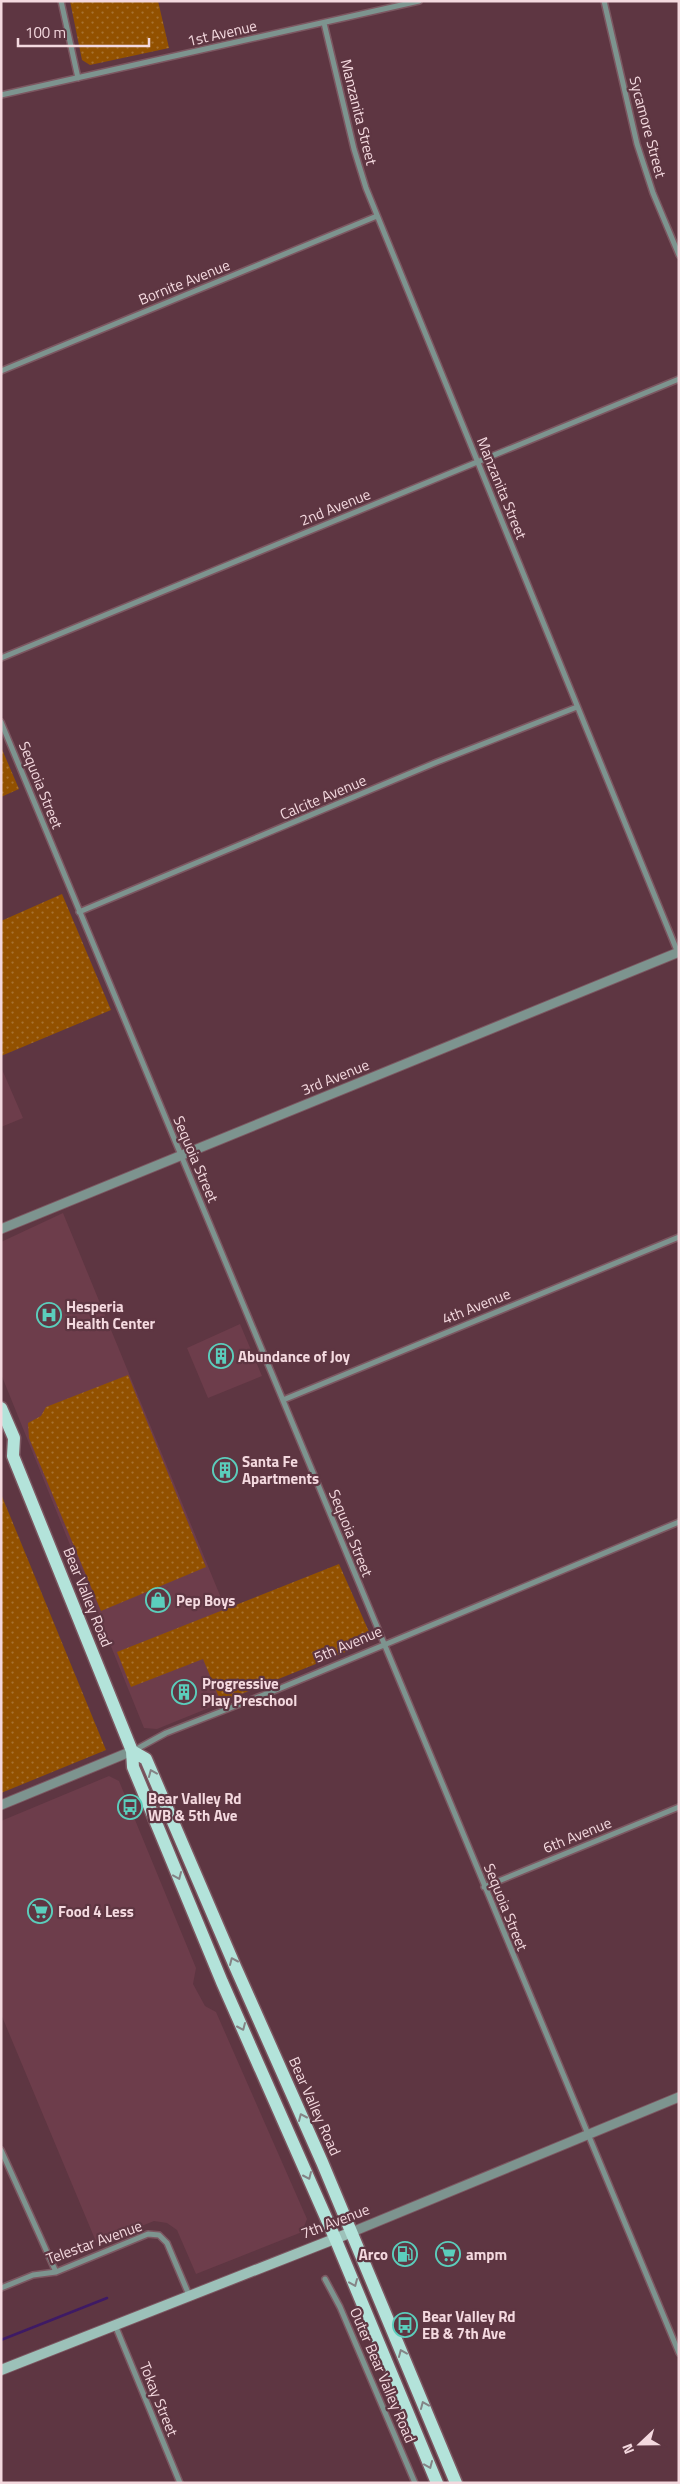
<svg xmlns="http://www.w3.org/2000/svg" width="680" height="2484" font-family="'Titillium Web',sans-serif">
<defs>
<pattern id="grass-dots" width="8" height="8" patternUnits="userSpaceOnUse" patternTransform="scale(1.25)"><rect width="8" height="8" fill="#925100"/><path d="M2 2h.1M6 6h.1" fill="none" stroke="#a77231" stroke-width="1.8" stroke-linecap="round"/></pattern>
</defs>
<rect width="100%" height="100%" fill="#5e3642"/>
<path fill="#6d3d4b" d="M1,1067L23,1118L1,1127Z
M63,1213L258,1688L157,1729L144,1728L1,1374V1242Z
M240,1324L262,1376L208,1398L187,1348Z
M109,1776L119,1781L196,1968L193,1984L205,2006L216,2012L307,2219L302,2232L196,2274L177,2230L167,2223L154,2221L97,2244L1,2014V1821Z"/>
<path fill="url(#grass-dots)" d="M70,1H158L169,48L90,65L82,60Z
M1,747L19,789L1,797Z
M62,894L111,1010L1,1056V921Z
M128,1375L206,1567L101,1611L29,1438L28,1423L41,1416L46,1407Z
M1,1494L106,1750L1,1793Z
M339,1564L370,1634L363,1645L221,1702L203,1659L131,1687L117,1652Z"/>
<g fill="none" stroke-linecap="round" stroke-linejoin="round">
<path stroke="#3e1a65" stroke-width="2.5" d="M1,2340L107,2298"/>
<defs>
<path id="minor" d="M61,1L78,78
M604,1L637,144L653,193L679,255
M324,23L354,149L366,188L678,953
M1,95L419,1
M1,371L377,216
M1,658L679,379
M1,722L679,2353
M79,912L437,762L577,707
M283,1400L679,1237
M133,1751L166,1733L276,1690L679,1522
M484,1887L679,1807
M1,2150L56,2272
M325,2279L340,2307L415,2483
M1,2288L33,2275L56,2272L148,2234L159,2235L167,2243L189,2295
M115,2325L180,2483"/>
<path id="tertiary" d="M1,1229L679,952
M1,1805L132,1751
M352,2232L679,2097"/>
<path id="secondary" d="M1,2370L352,2232"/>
<path id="primary" d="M1,1408L14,1438L13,1456L132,1751L133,1767L222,1982L335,2238L437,2483
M132,1751L146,1759L234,1964L322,2162L456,2483"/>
</defs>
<use href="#minor" stroke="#7c5761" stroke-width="8"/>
<use href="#tertiary" stroke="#7c5761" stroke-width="11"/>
<use href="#secondary" stroke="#7c5761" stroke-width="12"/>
<use href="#primary" stroke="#7c5761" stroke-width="15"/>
<use href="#minor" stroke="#7d948f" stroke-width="5"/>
<use href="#tertiary" stroke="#7d948f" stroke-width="9"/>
<use href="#secondary" stroke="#9cc1b9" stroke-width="10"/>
<use href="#primary" stroke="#b3e3da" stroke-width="12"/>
</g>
<defs><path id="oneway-chevron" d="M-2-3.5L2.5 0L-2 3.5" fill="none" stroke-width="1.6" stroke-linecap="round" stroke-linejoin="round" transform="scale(1.25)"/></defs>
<g stroke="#848486">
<use href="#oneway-chevron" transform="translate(152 1773) rotate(-113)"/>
<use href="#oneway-chevron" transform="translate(178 1876) rotate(67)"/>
<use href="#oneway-chevron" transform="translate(233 1961) rotate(-114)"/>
<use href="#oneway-chevron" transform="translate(242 2027) rotate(66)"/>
<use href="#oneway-chevron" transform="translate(302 2117) rotate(-114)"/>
<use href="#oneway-chevron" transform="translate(308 2176) rotate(66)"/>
<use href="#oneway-chevron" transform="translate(354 2283) rotate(67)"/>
<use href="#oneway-chevron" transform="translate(402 2353) rotate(-113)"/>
<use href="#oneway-chevron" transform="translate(424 2405) rotate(-113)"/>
<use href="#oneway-chevron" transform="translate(429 2465) rotate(67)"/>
</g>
<defs>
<symbol id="hospital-ring" viewBox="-11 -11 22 22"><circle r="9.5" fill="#5e3642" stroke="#5bcebc" stroke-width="1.5"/><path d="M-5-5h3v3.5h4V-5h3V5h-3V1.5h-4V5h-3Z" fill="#5bcebc"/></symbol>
<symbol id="building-ring" viewBox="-11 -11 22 22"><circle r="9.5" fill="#5e3642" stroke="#5bcebc" stroke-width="1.5"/><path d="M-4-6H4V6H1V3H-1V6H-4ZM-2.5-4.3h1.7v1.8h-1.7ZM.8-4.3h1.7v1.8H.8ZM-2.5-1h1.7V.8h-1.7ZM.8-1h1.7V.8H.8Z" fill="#5bcebc"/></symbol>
<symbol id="shop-ring" viewBox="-11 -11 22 22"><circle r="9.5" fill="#5e3642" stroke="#5bcebc" stroke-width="1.5"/><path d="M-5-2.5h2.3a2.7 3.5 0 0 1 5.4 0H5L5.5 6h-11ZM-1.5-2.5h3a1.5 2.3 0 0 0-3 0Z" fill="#5bcebc"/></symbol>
<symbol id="bus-ring" viewBox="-11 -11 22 22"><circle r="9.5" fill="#5e3642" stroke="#5bcebc" stroke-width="1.5"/><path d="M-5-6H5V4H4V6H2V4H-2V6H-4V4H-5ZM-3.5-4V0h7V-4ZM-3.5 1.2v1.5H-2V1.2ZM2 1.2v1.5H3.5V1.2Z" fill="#5bcebc"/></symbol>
<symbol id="supermarket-ring" viewBox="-11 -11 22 22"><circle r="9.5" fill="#5e3642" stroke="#5bcebc" stroke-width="1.5"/><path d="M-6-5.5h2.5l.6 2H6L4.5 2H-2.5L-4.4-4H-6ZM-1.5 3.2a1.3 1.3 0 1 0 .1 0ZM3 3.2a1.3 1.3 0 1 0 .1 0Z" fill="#5bcebc"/></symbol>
<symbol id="fuel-ring" viewBox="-11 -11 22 22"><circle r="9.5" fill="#5e3642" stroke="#5bcebc" stroke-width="1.5"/><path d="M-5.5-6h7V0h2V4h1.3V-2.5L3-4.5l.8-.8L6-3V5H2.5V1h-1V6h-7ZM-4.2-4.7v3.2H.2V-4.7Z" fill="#5bcebc"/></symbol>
</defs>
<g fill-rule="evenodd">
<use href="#hospital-ring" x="35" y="1301" width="28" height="28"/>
<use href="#building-ring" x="207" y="1342" width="28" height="28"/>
<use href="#building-ring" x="211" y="1456" width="28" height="28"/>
<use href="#shop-ring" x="144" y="1586" width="28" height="28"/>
<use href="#building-ring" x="170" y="1678" width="28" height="28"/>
<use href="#bus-ring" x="116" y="1793" width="28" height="28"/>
<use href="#supermarket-ring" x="26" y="1897" width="28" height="28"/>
<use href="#fuel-ring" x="391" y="2240" width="28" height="28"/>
<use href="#supermarket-ring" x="434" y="2240" width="28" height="28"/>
<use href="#bus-ring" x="391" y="2311" width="28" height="28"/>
</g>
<g text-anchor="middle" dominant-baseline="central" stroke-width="4.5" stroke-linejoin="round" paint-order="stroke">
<g font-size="15" fill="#f4d9df" stroke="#5e3642">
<text transform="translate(222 33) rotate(-13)">1st Avenue</text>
<text transform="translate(359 112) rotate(76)">Manzanita Street</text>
<text transform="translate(648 127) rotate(75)">Sycamore Street</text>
<text transform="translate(184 282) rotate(-22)">Bornite Avenue</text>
<text transform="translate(502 488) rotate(68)">Manzanita Street</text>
<text transform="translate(335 507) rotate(-22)">2nd Avenue</text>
<text transform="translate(41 785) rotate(68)">Sequoia Street</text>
<text transform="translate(323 797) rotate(-23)">Calcite Avenue</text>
<text transform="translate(335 1077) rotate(-22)">3rd Avenue</text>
<text transform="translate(196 1159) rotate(67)">Sequoia Street</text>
<text transform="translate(476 1306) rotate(-22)">4th Avenue</text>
<text transform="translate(351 1533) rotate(68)">Sequoia Street</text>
<text transform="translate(88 1597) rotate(68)">Bear Valley Road</text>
<text transform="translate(348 1644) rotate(-23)">5th Avenue</text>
<text transform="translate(577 1835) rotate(-22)">6th Avenue</text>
<text transform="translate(506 1907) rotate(68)">Sequoia Street</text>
<text transform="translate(315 2106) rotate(66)">Bear Valley Road</text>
<text transform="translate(335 2221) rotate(-21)">7th Avenue</text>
<text transform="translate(94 2242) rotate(-20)">Telestar Avenue</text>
<text transform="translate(383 2375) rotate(67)">Outer Bear Valley Road</text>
<text transform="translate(159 2399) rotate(68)">Tokay Street</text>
</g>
<g font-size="15" font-weight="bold" fill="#f4d9df" stroke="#5e3642" text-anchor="start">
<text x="66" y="1306">Hesperia<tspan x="66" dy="17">Health Center</tspan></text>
<text x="238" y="1356">Abundance of Joy</text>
<text x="242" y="1461">Santa Fe<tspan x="242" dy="17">Apartments</tspan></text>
<text x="176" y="1600">Pep Boys</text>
<text x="202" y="1683">Progressive<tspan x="202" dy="17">Play Preschool</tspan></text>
<text x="148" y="1798">Bear Valley Rd<tspan x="148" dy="17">WB &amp; 5th Ave</tspan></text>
<text x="58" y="1911">Food 4 Less</text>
<text x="388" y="2254" text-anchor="end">Arco</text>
<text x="466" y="2254">ampm</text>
<text x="422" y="2316">Bear Valley Rd<tspan x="422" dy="17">EB &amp; 7th Ave</tspan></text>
</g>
</g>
<rect width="680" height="2484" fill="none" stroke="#f4d9df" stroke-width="5"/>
<g transform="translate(640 2444) rotate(248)" stroke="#5e3642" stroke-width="4" paint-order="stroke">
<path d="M0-4L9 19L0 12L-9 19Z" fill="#f4d9df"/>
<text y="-8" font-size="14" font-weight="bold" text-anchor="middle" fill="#f4d9df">N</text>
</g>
<path d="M18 38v8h131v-8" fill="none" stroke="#f4d9df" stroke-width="2.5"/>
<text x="25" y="38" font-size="15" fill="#f4d9df" stroke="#5e3642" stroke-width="4" paint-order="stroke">100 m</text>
</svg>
